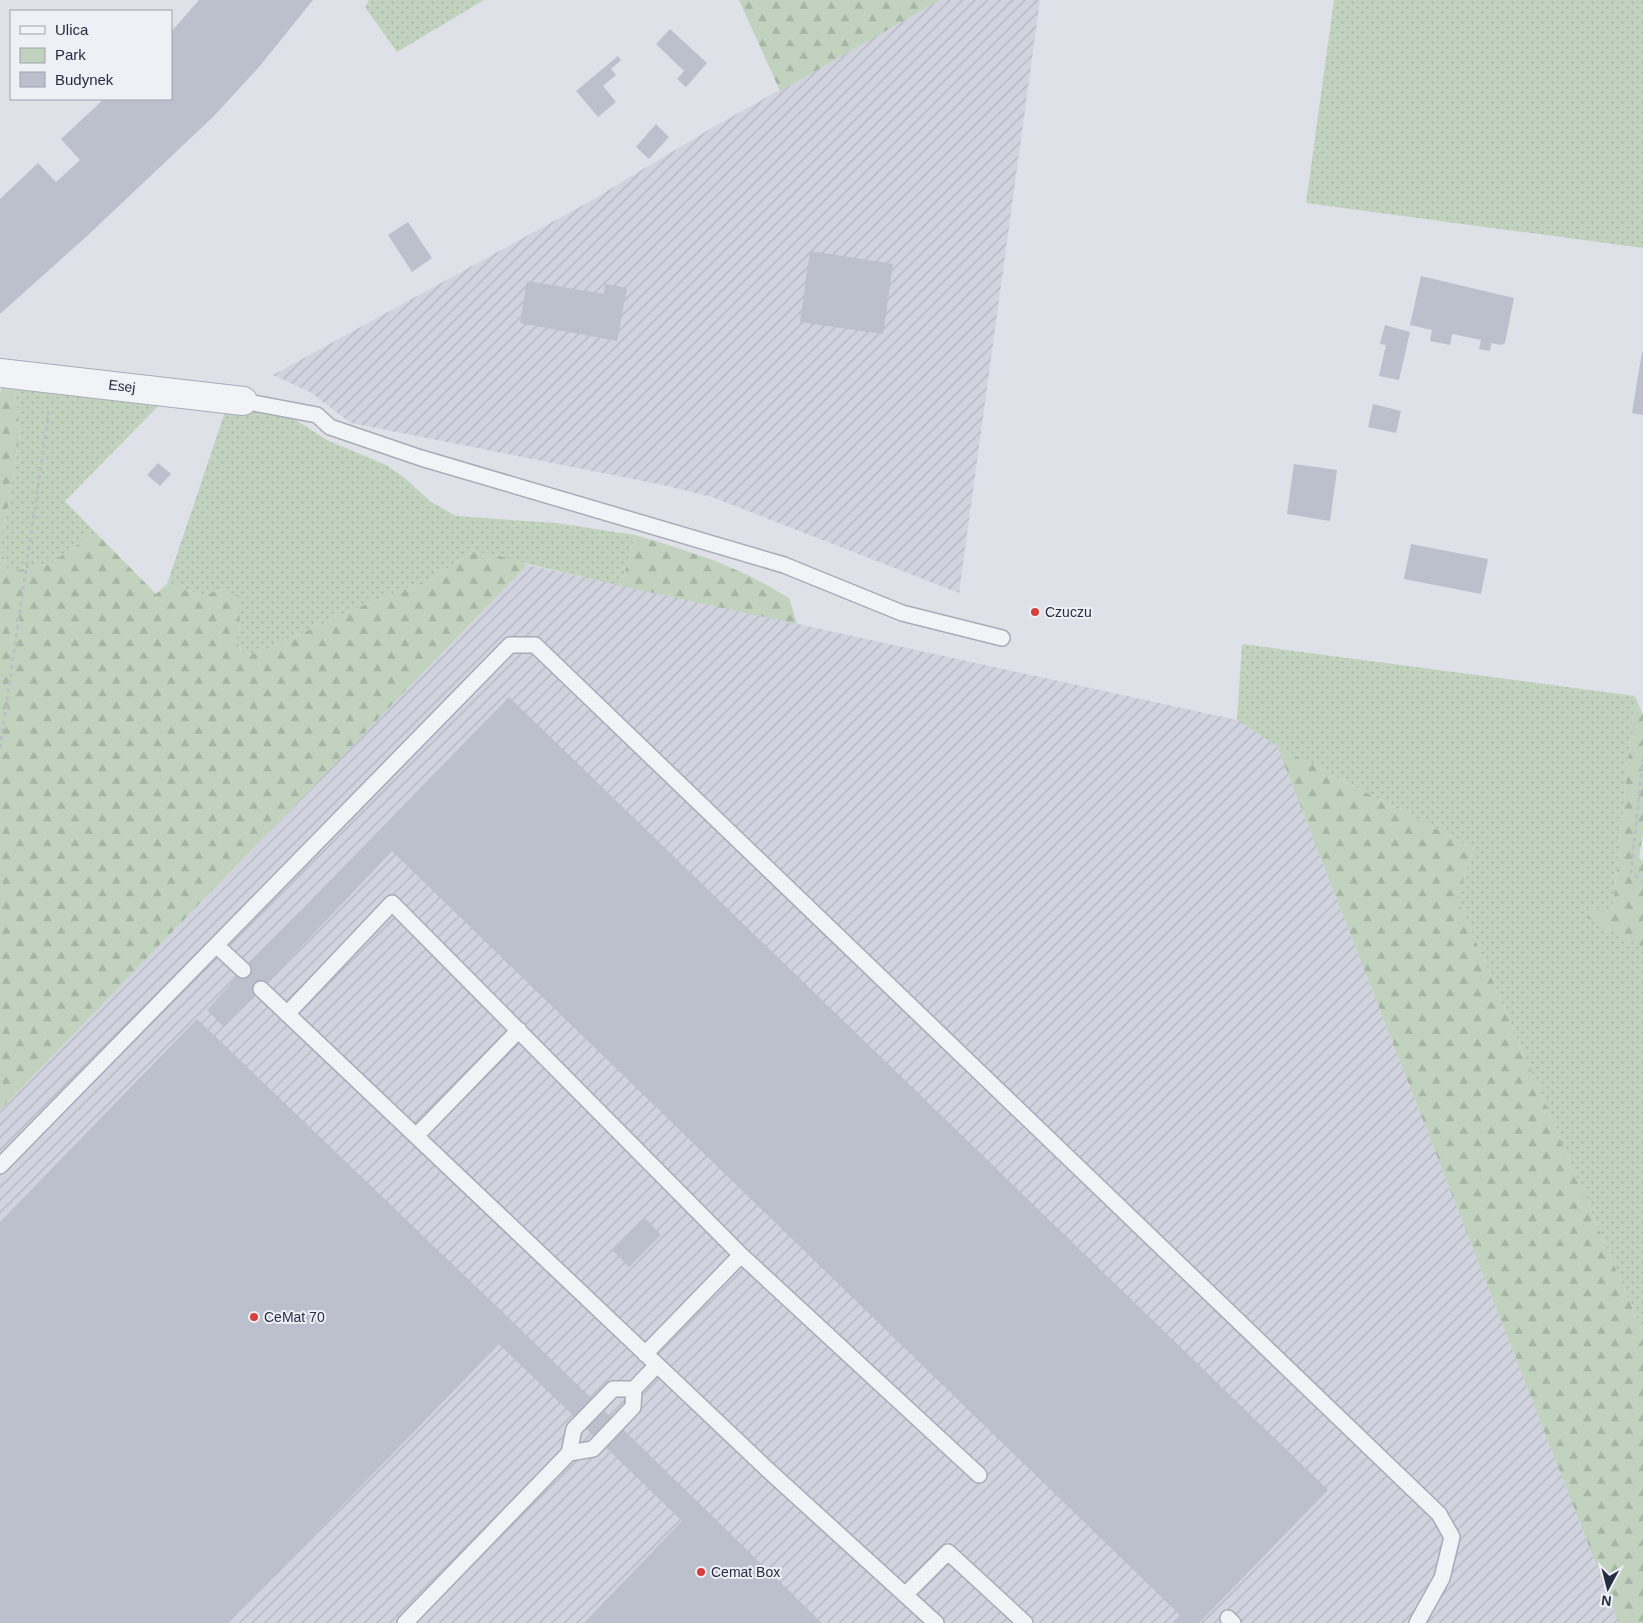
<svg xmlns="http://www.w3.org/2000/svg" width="1643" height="1623" font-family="Arial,sans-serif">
<defs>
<pattern id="industrial-furrows" width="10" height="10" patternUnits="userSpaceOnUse" patternTransform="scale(1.25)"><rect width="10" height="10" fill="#d1d3de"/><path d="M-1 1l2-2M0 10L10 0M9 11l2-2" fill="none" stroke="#b3b5c0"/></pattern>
<pattern id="green-dots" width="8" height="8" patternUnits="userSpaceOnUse" patternTransform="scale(1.25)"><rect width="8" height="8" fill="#c1d3bf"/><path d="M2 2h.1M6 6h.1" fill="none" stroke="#a6b5a5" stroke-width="1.8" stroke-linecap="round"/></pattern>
<pattern id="forest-firs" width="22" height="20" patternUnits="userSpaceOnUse" patternTransform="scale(1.25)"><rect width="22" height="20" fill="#c1d3bf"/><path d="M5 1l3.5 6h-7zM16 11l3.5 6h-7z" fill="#a6b5a5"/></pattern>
</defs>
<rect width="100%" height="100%" fill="#dfe1e9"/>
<path fill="url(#industrial-furrows)" d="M940,0H1040L959,593L712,497L663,485L351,423L310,392L273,375L587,203L710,129Z
M527,565L1237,720L1277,746L1619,1623H0V1110Z"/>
<path fill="url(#green-dots)" d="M369,0H484L397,52L365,7Z
M1334,0H1643V248L1306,203Z
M13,389L164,400L65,501L95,532L50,564L8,572L1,548L20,435L18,411Z
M227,406L294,419L327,440L386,465L405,478L431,502L456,516L556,523L635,535L621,586L473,551L433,578L359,607L257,654L243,653L236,641L240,623L221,590L202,595L167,584Z
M1242,644L1635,696L1612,916L1587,918L1643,947V1333L1457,897L1474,849L1277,746L1237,720Z"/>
<path fill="url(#forest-firs)" d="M739,0H940L780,91Z
M3,385L13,389L18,411L20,435L1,548L8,572L50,564L95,532L156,594L167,584L202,595L221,590L238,595L240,623L236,641L243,653L257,654L359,607L433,578L473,551L512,559L527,565L0,1110V393Z
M635,535C692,552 738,566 789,598L797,624L621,586Z
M1635,696L1643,715V833L1639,858L1643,861V947L1587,918L1592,908L1612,916Z
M1277,746L1474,849L1457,897L1643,1333V1623H1619Z"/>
<path fill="#bcbfcc" d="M199,0H313L259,67L214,116L87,236L0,314V199L38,163L56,182L80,160L61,139L104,99H171V32Z
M670,29L707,63L686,87L677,79L684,71L656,44Z
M618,56L621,60L611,69L616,75L603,86L616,102L598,117L576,91Z
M656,124L669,137L649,159L636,147Z
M408,222L432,258L412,272L388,235Z
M810,251L893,264L883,334L800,322Z
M1421,276L1514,298L1505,343L1501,345L1491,343L1490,351L1479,349L1481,340L1452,334L1450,345L1430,341L1432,330L1410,325Z
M527,281L604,294L605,284L627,288L617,341L520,323Z
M1385,325L1410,332L1399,380L1379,376L1386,345L1380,344Z
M1642,352H1643V415L1632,413Z
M1373,404L1401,411L1396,433L1368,427Z
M158,463L171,474L160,486L147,475Z
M1294,464L1337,470L1330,521L1287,514Z
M1411,544L1488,559L1481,594L1404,579Z
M509,697L1328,1490L1199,1623H1172L1180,1615L392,851L261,989L223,1026L207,1010L243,970Z
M197,1019L517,1326L822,1623H584L682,1521L499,1344L228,1623H0V1222Z
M645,1218L661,1235L629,1267L613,1251Z"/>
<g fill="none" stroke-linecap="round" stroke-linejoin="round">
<defs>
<path id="service" d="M243,401L317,415L330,427L421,458L784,565L902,613L1002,638
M216,945L243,970
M261,989L768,1470L936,1623
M287,1014L392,903L741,1255L979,1475
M416,1136L519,1030
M0,1166L510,645H535L1439,1514L1452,1537L1442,1578L1417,1623
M645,1354L741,1255
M569,1453L593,1449L633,1407L634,1389L656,1366
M905,1595L948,1552L1025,1623
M1228,1618L1233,1623
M405,1623L569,1453L574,1429L613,1389H634"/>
<path id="minor" d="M0,373L243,401"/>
</defs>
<use href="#service" stroke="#a8abb7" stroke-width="18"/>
<use href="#minor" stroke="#a8abb7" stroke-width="30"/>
<path stroke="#bdbfc8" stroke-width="3" stroke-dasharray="4 4" stroke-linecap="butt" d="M0,748L49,411
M1643,758L1631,872L1643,882"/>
<use href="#service" stroke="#f2f3f7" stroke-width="15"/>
<use href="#minor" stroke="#f2f3f7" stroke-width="28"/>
</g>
<g fill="#d6403c" stroke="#eef0f6" stroke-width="2">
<circle cx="1035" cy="612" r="5"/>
<circle cx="254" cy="1317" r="5"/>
<circle cx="701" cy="1572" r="5"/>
</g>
<g text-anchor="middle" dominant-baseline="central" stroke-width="4" stroke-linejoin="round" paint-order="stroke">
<g font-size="14" fill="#272c41" stroke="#eef0f6">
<text transform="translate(122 386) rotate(7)">Esej</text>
</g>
<g font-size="14" fill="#272c41" stroke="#eef0f6" text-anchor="start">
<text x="1045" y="612">Czuczu</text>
<text x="264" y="1317">CeMat 70</text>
<text x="711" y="1572">Cemat Box</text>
</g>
</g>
<rect x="10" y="10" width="162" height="90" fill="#eef0f6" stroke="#9ea2ae"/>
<rect x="20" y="26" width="25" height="8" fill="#f2f3f7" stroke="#9ea2ae"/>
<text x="55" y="35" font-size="15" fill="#272c41">Ulica</text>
<rect x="20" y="48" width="25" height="15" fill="#c1d3bf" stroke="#9ea2ae"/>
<text x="55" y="60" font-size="15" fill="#272c41">Park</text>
<rect x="20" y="72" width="25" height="15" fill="#bcbfcc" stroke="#9ea2ae"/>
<text x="55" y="85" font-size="15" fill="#272c41">Budynek</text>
<g transform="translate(1608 1588) rotate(187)" stroke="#eef0f6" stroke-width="4" paint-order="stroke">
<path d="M0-4L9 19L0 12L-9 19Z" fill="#272c41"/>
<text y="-8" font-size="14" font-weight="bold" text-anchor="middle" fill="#272c41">N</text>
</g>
</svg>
